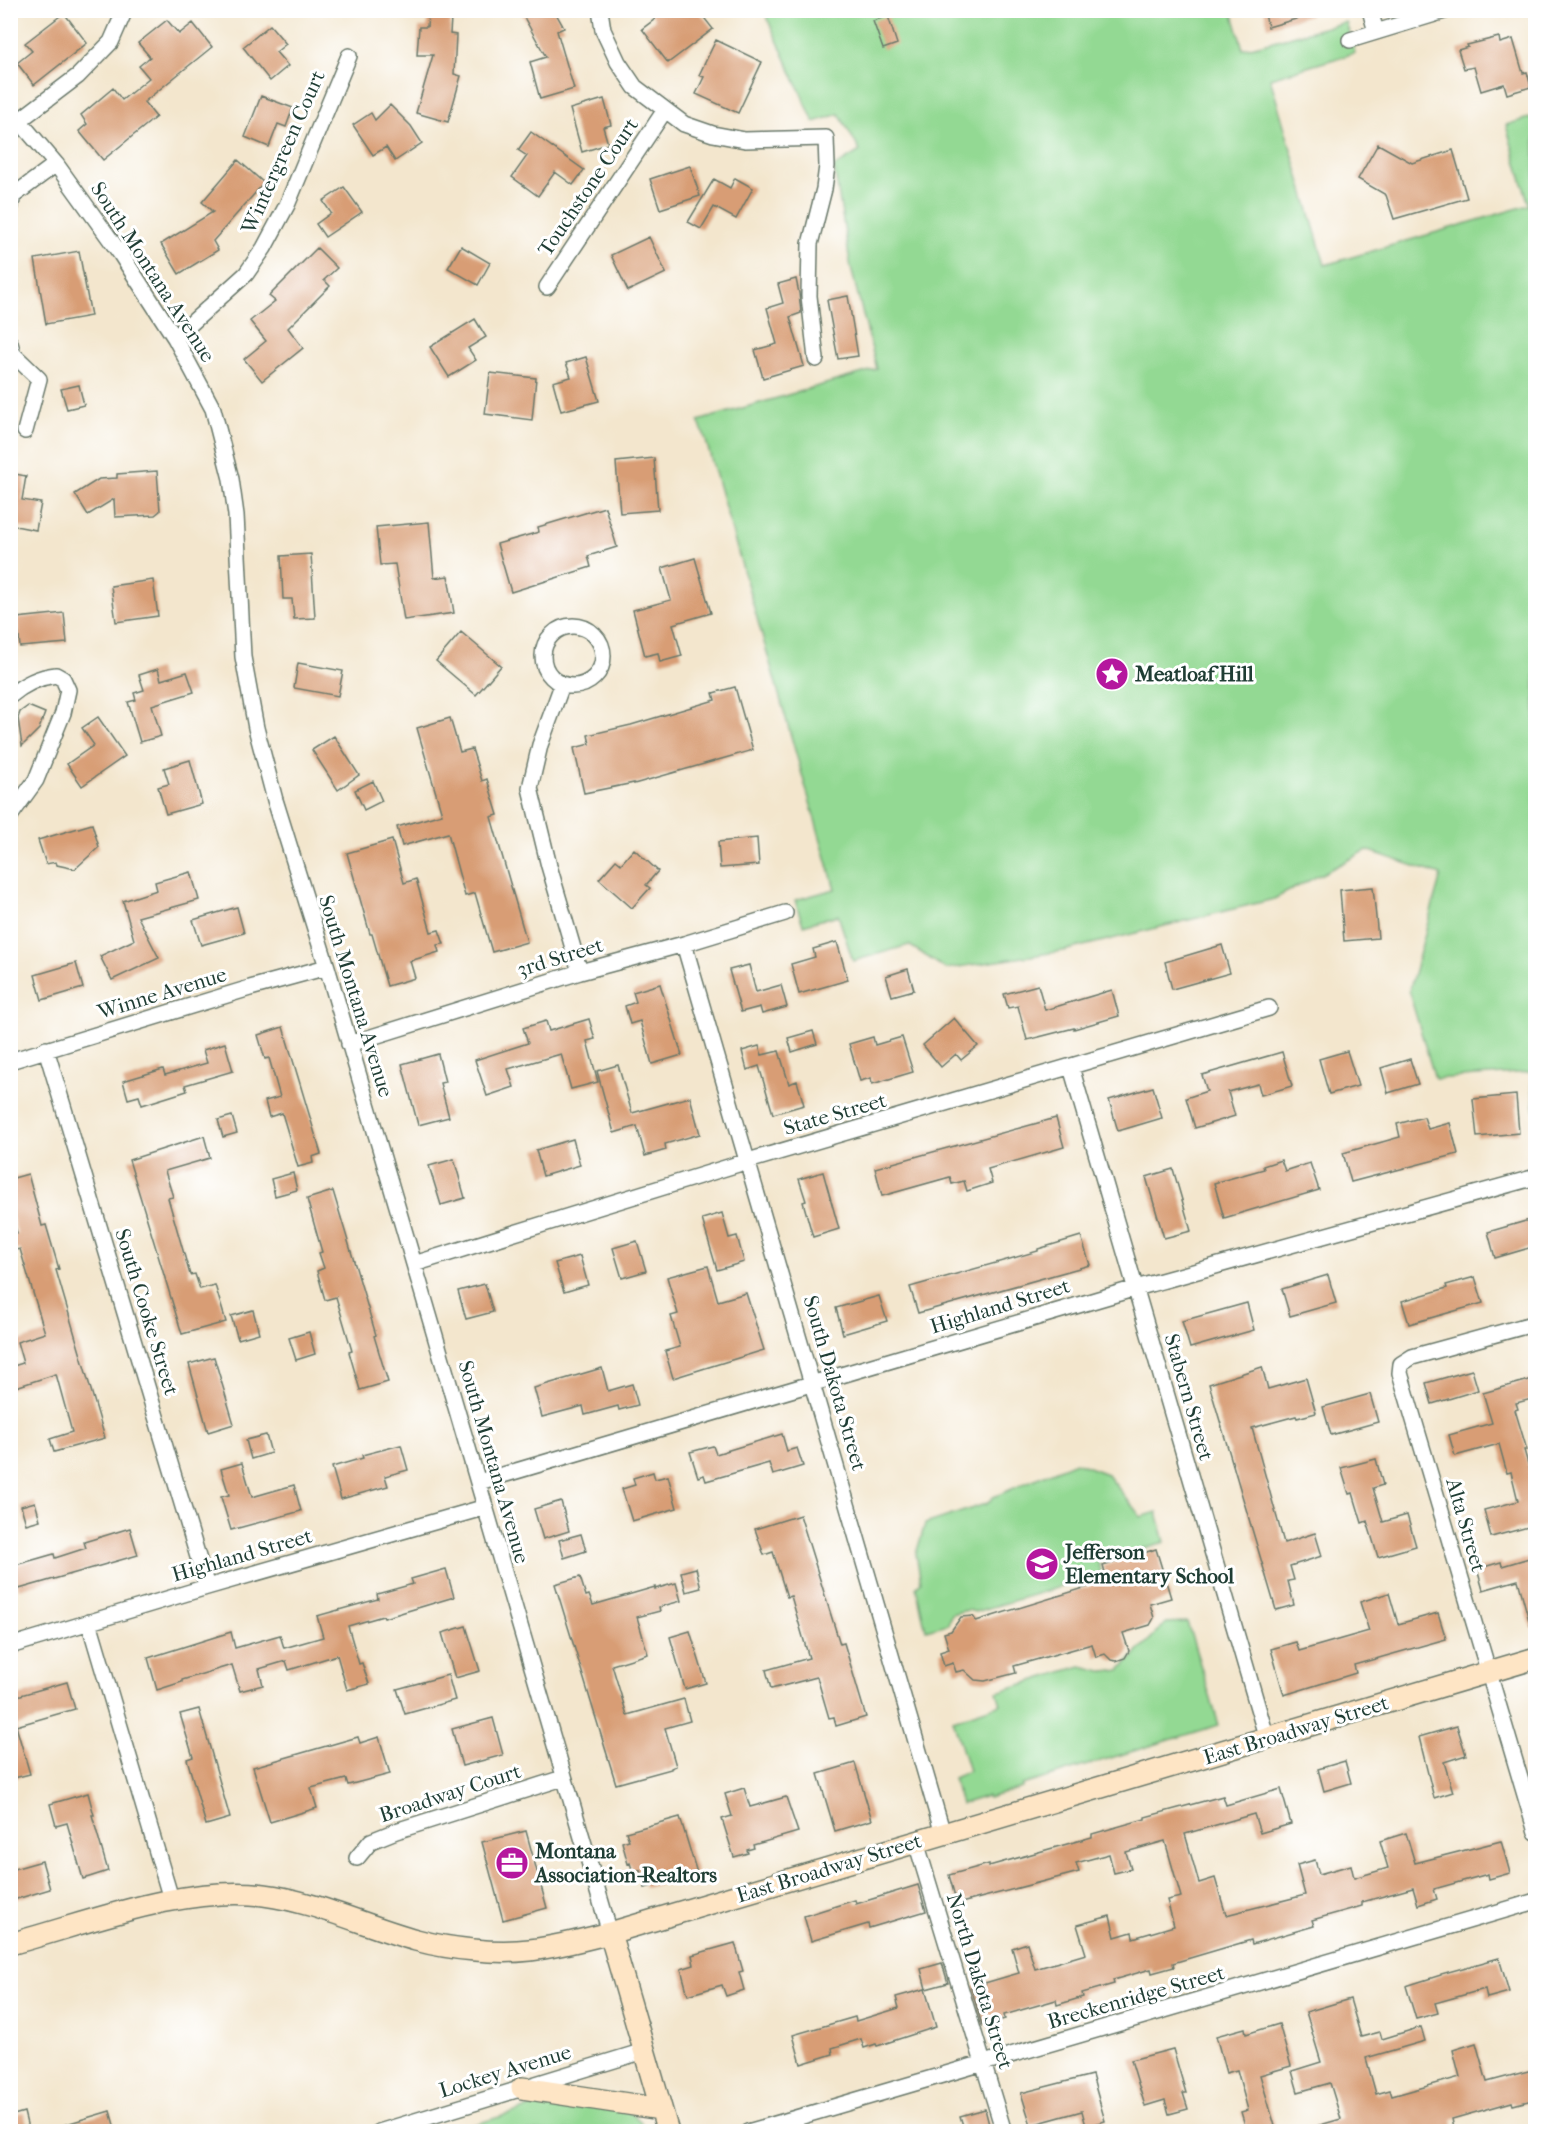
<svg xmlns="http://www.w3.org/2000/svg" width="1546" height="2142" font-family="'IM FELL French Canon',serif">
<rect width="100%" height="100%" fill="#fff"/>
<filter id="ink" filterUnits="userSpaceOnUse"><feTurbulence type="fractalNoise" baseFrequency=".0167" numOctaves="2"/><feDisplacementMap in="SourceGraphic" scale="12" xChannelSelector="R" yChannelSelector="G"/><feConvolveMatrix kernelMatrix="1 2 1 2 8 2 1 2 1" color-interpolation-filters="sRGB"/></filter>
<filter id="wash" filterUnits="userSpaceOnUse"><feTurbulence type="fractalNoise" baseFrequency=".008" numOctaves="4" result="noise"/><feDisplacementMap in="SourceGraphic" scale="24" xChannelSelector="R" yChannelSelector="G"/><feGaussianBlur stdDeviation="1.35" result="paint"/><feColorMatrix in="noise" values="0 0 0 0 0 0 0 0 0 0 0 0 0 0 0 0 0 1.4 0 .05"/><feComposite in="paint" operator="in"/></filter>
<g filter="url(#wash)">
<rect width="100%" height="100%" fill="#f3e6cd"/>
<path fill="#93d993" stroke="#598b64" stroke-width="1.5" d="M764,11H1232L1243,49L1346,22L1355,53L1270,78L1325,265L1529,205L1506,125L1535,116V1112L1531,1072L1435,1079L1409,992L1441,875L1367,850L1274,899L1063,951L946,969L909,945L853,961L838,915L803,925L795,900L835,889L704,434L698,421L877,369L851,268L834,167L860,151L839,114L814,122Z
M1075,1462L1107,1474L1141,1517L1157,1512L1165,1542L1098,1561L1101,1575L975,1612L968,1610L951,1614L948,1624L926,1630L916,1587L921,1582L916,1554L925,1524L988,1503L993,1497Z
M1187,1622L1219,1725L1022,1785V1788L988,1798L987,1796L961,1804L953,1778L969,1771L953,1720L1001,1704L997,1692L1081,1666L1106,1672L1120,1670L1166,1623Z
M555,2100L630,2112L640,2121L647,2131L450,2132Z"/>
<g id="blocks">
<path fill="#d89d75" d="M520,10H554L564,28L557,31L574,89L540,99L530,62L546,57Z
M648,10H698L713,29L668,63L642,29L655,19Z
M1264,10H1309L1310,15L1268,27Z
M64,13L87,43L34,85L17,63L32,51L25,43Z
M428,13L444,14V17L451,18L450,34L456,35L454,74L461,76L448,122L416,113L433,55H417L419,27H427Z
M888,16L897,44L883,49L873,21Z
M167,20L179,34L193,23L212,47L144,102L156,117L103,160L79,131L87,124L81,115L113,88L122,100L149,78L139,66L150,57L138,43Z
M270,25L286,44L276,52L288,66L270,81L243,47Z
M1499,37L1500,43L1513,39L1523,73L1527,72L1531,87L1507,94L1504,84L1481,91L1474,67L1464,69L1458,50L1468,47L1467,45Z
M716,40L762,62L738,113L696,94L704,77L699,75Z
M261,96L293,108L286,127L278,124L269,147L245,137Z
M604,99L611,125L603,127L608,144L582,152L570,109Z
M390,105L411,126L422,143L395,161L386,147L373,155L353,125L371,113L375,120Z
M531,132L584,170L573,185L555,172L538,196L512,177L527,156L518,150Z
M1378,144L1412,163L1453,150L1467,198L1394,219L1386,195L1358,179Z
M238,160L264,183L213,241L218,250L179,274L161,244L213,212L202,202Z
M690,166L700,196L660,209L650,179Z
M735,178L753,188L736,219L714,207L701,229L688,222L714,179L730,188Z
M344,187L362,212L325,237L316,224L331,213L323,201Z
M649,237L666,273L628,291L611,255Z
M461,246L490,263L478,285L448,268Z
M317,248L337,268L324,280L330,286L288,328L303,348L262,381L244,359L266,341L250,321L275,301L269,296Z
M79,251L91,316L46,324L35,259Z
M796,279L799,293L801,313L790,317L804,366L763,378L755,350L777,344L767,308L783,303L778,284Z
M848,296L858,356L838,359L827,300Z
M475,319L486,337L468,348L476,360L449,377L430,347Z
M586,357L599,401L561,411L553,382L571,377L566,363Z
M490,373L536,378L532,420L485,414Z
M79,385L84,405L67,409L61,389Z
M654,458L658,510L620,513L616,462Z
M157,471L160,511L155,515L115,517L114,499L88,515L75,494L99,479L117,478V474Z
M10,473L26,476L22,500L41,503L36,530L10,525Z
M605,507L617,547L588,556L591,567L511,592L497,544L539,532L538,527Z
M429,522L434,578L448,576L454,613L404,620L395,564L380,565L376,527Z
M311,554L315,618L294,619L292,599H283L281,556Z
M695,558L711,613L673,624L682,656L660,662L658,653L645,656L633,610L671,600L662,568Z
M153,580L158,616L116,622L111,586Z
M64,613L67,643L20,647L17,618Z
M461,632L501,666L476,695L436,661Z
M298,663L343,671L338,696L294,688Z
M158,669L161,680L187,672L194,692L152,705L161,736L140,742L128,702L136,700L134,693L144,690L139,675Z
M735,687L753,750L634,784V783L584,793L574,748L590,744L588,735L631,725L715,700L713,693Z
M28,706L45,713L39,729L22,746L18,718L20,712Z
M98,717L125,756L82,786L67,764L94,745L82,728Z
M450,718L460,752L472,749L482,781L487,779L498,815L491,817L527,942L492,952L475,893L465,896L448,833L402,846L397,827L442,814L417,728Z
M334,736L359,775L338,790L312,750Z
M190,760L202,804L166,814L158,787L169,784L164,768Z
M373,781L382,801L364,810L355,790Z
M92,824L99,847L75,869L57,865L56,862L46,864L38,840Z
M757,838L759,865L720,868L718,842Z
M392,840L404,883L416,879L431,932L439,930L444,944L437,945L439,952L410,961L415,978L387,986L372,934H370L347,853Z
M634,849L658,871L646,885L650,888L632,908L599,879L616,860L621,864Z
M191,872L199,900L138,917L159,958L112,980L100,956L134,940L123,901L157,890L155,882Z
M1373,887L1378,938L1344,941L1340,890Z
M237,907L244,933L201,945L193,920Z
M837,942L848,980L799,994L791,964L815,957L813,949Z
M1222,945L1230,973L1172,989L1165,962Z
M76,963L83,988L42,1000L35,975Z
M749,965L756,992L781,985L787,1007L762,1014L760,1007L741,1012L729,970Z
M908,969L914,990L892,996L886,976Z
M660,984L682,1055L652,1064L640,1021L630,1024L625,1006L636,1002L633,992Z
M1038,985L1045,1010L1112,990L1119,1016L1074,1029V1028L1027,1040L1018,1006L1008,1008L1004,994Z
M954,1018L978,1046L961,1060L956,1054L941,1067L923,1045Z
M589,1019L595,1039L587,1041L598,1082L571,1089L561,1054L508,1069L514,1087L487,1096L475,1060L528,1043L523,1028L546,1021L549,1031Z
M283,1027L321,1154L312,1157L313,1163L298,1167L282,1113L269,1117L265,1101L280,1097L269,1058L265,1059L258,1035Z
M813,1031L817,1044L792,1052L788,1038Z
M873,1037L875,1045L902,1037L913,1072L872,1084L871,1078L860,1081L849,1044Z
M225,1043L233,1071L185,1085L187,1091L142,1105L139,1096L128,1099L123,1081L163,1069L165,1075L207,1063L203,1050Z
M759,1046L762,1055L779,1051L789,1084L797,1081L804,1105L773,1114L759,1066L747,1070L742,1051Z
M1347,1051L1358,1086L1329,1094L1319,1059Z
M1282,1052L1292,1086L1261,1095L1258,1084L1228,1092L1235,1116L1195,1128L1186,1098L1207,1091L1202,1075Z
M438,1054L445,1082L440,1083L449,1117L418,1125L402,1064Z
M1410,1059L1418,1084L1388,1093L1381,1068Z
M618,1065L632,1113L690,1097L700,1134L665,1144L666,1150L645,1156L637,1126L614,1133L597,1071Z
M1153,1087L1162,1118L1118,1131L1109,1100Z
M1516,1095L1519,1133L1477,1137L1473,1099Z
M232,1116L237,1133L223,1137L218,1120Z
M1424,1117L1428,1129L1450,1123L1458,1154L1351,1182L1343,1153L1400,1137L1397,1124Z
M1056,1118L1064,1147L988,1169L992,1183L967,1191L964,1181L952,1184L950,1177L882,1196L875,1168Z
M204,1136L210,1158L165,1171L173,1197L168,1198L190,1275L195,1274L200,1289L215,1285L226,1322L182,1334L129,1160Z
M573,1139L580,1165L543,1176L536,1150Z
M454,1159L465,1198L441,1205L429,1166Z
M1281,1160L1285,1171L1310,1163L1319,1190L1224,1218L1214,1183L1264,1169L1263,1166Z
M1173,1169L1191,1231L1164,1238L1146,1177Z
M823,1172L839,1229L813,1237L803,1202L806,1201L799,1179Z
M293,1173L297,1190L275,1196L271,1179Z
M28,1174L42,1226L46,1225L59,1269L56,1270L105,1438L54,1452L50,1439L72,1432L56,1374L10,1389V1367L23,1363L17,1342L45,1333L20,1249L10,1251V1234L17,1233L10,1210V1179Z
M333,1191L376,1335L374,1336L388,1382L360,1390L349,1352L352,1351L336,1297L325,1300L317,1271L324,1268L319,1253L322,1252L307,1199Z
M722,1213L729,1238L737,1236L744,1262L717,1270L702,1219Z
M1536,1218V1246L1495,1258L1488,1232Z
M1081,1236L1090,1265L918,1313L910,1287L1038,1251V1249Z
M637,1241L646,1271L622,1278L613,1248Z
M580,1256L588,1285L564,1292L555,1263Z
M708,1266L718,1301L746,1293L764,1350L673,1378L665,1351L680,1347L671,1316L678,1314L667,1277Z
M1328,1275L1336,1303L1290,1316L1282,1289Z
M1475,1277L1483,1303L1409,1324L1402,1301L1447,1288L1446,1285Z
M485,1284L493,1312L466,1319L458,1291Z
M879,1296L887,1321L843,1334L836,1308Z
M1247,1303L1254,1330L1190,1348L1182,1321Z
M253,1310L259,1333L238,1339L231,1316Z
M309,1332L315,1354L296,1360L289,1338Z
M214,1357L234,1424L208,1432L189,1364Z
M1262,1367L1268,1389L1306,1378L1316,1413L1297,1418L1296,1416L1252,1428L1284,1543L1315,1533L1322,1556L1290,1566L1294,1580L1288,1581L1294,1605L1276,1610L1209,1384Z
M602,1368L608,1391L632,1384L638,1405L619,1410L618,1406L585,1415L583,1406L542,1417L534,1388Z
M1472,1370L1478,1390L1432,1404L1426,1383Z
M1536,1378V1398L1516,1403L1518,1409L1515,1410L1527,1450H1524L1536,1492V1525L1491,1537L1484,1510L1518,1501L1511,1472L1507,1473L1499,1444L1455,1456L1449,1435L1492,1423L1483,1393Z
M1370,1394L1378,1422L1331,1435L1323,1407Z
M782,1434L787,1451L797,1448L803,1466L773,1475L769,1463L706,1481L704,1475L698,1477L690,1452L713,1446L716,1454Z
M266,1435L271,1453L251,1459L246,1440Z
M401,1445L408,1470L385,1476L388,1486L341,1499L332,1467L363,1458L362,1455Z
M1376,1459L1383,1485L1373,1488L1383,1522L1407,1515L1416,1546L1378,1557L1367,1521L1362,1523L1353,1493L1349,1494L1341,1468Z
M242,1463L252,1497L294,1485L301,1511L231,1530L221,1497L229,1495L221,1469Z
M653,1472L655,1479L668,1476L677,1508L632,1521L622,1489L635,1485L633,1478Z
M561,1501L569,1531L543,1539L534,1509Z
M35,1502L40,1520L26,1524L21,1506Z
M800,1515L840,1644L844,1643L866,1717L836,1726L834,1717L829,1718L817,1677L771,1689L766,1670L809,1658L791,1596L787,1597L773,1552L764,1555L755,1529Z
M130,1528L138,1555L19,1589L12,1566L54,1554L55,1558L86,1548L84,1542Z
M581,1534L586,1551L564,1558L559,1540Z
M1156,1549L1171,1598L1150,1604L1154,1618L1150,1625L1123,1633L1129,1651L1125,1658L1116,1661L1111,1660L1105,1654L1096,1657L1092,1644L1014,1666L1016,1673L985,1681L975,1680L964,1670L956,1672L953,1663L944,1666L940,1652L949,1649L944,1633L951,1631L961,1617L973,1616L976,1621L1107,1581L1103,1566Z
M1536,1556V1627L1531,1628L1518,1580L1483,1590L1477,1569L1501,1562L1502,1566Z
M696,1568L701,1588L686,1592L681,1572Z
M446,1569L454,1597L384,1618L383,1616L348,1626L359,1664L362,1663L369,1684L347,1690L337,1655L289,1670L286,1661L259,1669L263,1685L240,1691L232,1665L182,1680V1682L157,1690L148,1658L231,1632L235,1648L280,1635L284,1648L323,1637L317,1616L378,1599L377,1594L413,1584L411,1579Z
M580,1577L586,1596L589,1595L593,1605L655,1587V1589L676,1583L681,1601L659,1607L660,1611L637,1617L648,1654L612,1665L627,1715L684,1699L690,1721L665,1728L676,1766L671,1768V1769L616,1784L555,1584Z
M1389,1593L1398,1624L1438,1613L1446,1639L1354,1665L1356,1673L1284,1695L1271,1649L1296,1642L1299,1651L1369,1631L1360,1602Z
M466,1626L480,1671L455,1678L442,1633Z
M690,1631L706,1683L685,1689L670,1637Z
M448,1675L455,1700L405,1714L397,1689Z
M67,1682L75,1709L16,1726L30,1774L10,1779V1698Z
M199,1709L230,1818L206,1825L187,1759L193,1757L180,1714Z
M493,1718L503,1755L462,1766L452,1729Z
M1457,1726L1466,1755L1444,1762L1453,1792L1434,1798L1419,1737Z
M358,1737L360,1743L379,1737L390,1774L348,1785L346,1779L311,1788L317,1808L270,1822L253,1767Z
M1345,1761L1351,1783L1324,1791L1318,1769Z
M855,1763L872,1820L835,1831L818,1774Z
M744,1788L750,1807L786,1797L798,1832L753,1845L754,1848L747,1850L748,1853L734,1857L722,1819L732,1816L725,1794Z
M1281,1789L1291,1824L1260,1833L1254,1814L1185,1834L1199,1883L1215,1878L1226,1915L1305,1895L1297,1865L1315,1860L1319,1874L1351,1865L1354,1878L1388,1868L1380,1841L1406,1833L1415,1863L1501,1841L1510,1873L1489,1879L1488,1874L1434,1889L1437,1899L1418,1905L1413,1888L1362,1902V1906L1312,1920L1314,1926L1252,1944L1251,1940L1173,1963L1174,1967L1152,1973L1151,1969L1113,1980L1114,1984L1082,1993L1083,1997L1057,2005L1056,2000L1004,2015L1005,2019L982,2025L971,1987L1019,1973L1012,1948L1027,1943L1035,1969L1086,1954L1077,1925L1110,1916L1115,1937L1132,1932L1133,1938L1174,1926L1167,1900L1181,1897L1165,1841L1126,1852L1131,1869L1114,1873L1109,1854L1076,1863L1079,1872L957,1904L949,1875L989,1864V1866L1092,1837V1834L1145,1819V1817L1223,1796L1226,1805Z
M88,1793L94,1815H92L108,1871L83,1879L67,1823L56,1826L50,1804Z
M680,1817L697,1873L645,1888L640,1870L633,1872L630,1863L628,1864L622,1842L629,1840L626,1832Z
M526,1831L547,1908L503,1920L482,1842Z
M42,1861L50,1889L10,1901V1870Z
M918,1885L926,1911L869,1928L868,1924L811,1941L804,1916L855,1900L856,1904Z
M735,1943L743,1971L739,1972L744,1990L726,1996L722,1985L688,1995L681,1969L694,1965L692,1955Z
M1499,1958L1509,1992L1487,1998L1485,1989L1435,2003L1438,2013L1416,2019L1406,1986L1441,1975V1974Z
M942,1963L948,1983L926,1989L921,1969Z
M925,1989L936,2027L877,2046L876,2044L864,2048L861,2039L832,2048L833,2054L801,2064L793,2035L855,2017L856,2021L899,2008L896,1997Z
M1350,1999L1361,2037L1380,2032L1382,2039L1421,2027L1425,2041L1366,2058L1376,2094L1390,2090L1392,2096L1460,2077L1453,2050L1476,2043L1487,2082L1536,2069V2099L1513,2105L1512,2102L1452,2119L1454,2128L1441,2132H1313V2127L1341,2119L1330,2083L1298,2092L1292,2071L1321,2062L1306,2012Z
M1279,2024L1291,2066L1260,2075L1275,2126L1256,2132H1247L1241,2112L1248,2110L1237,2070L1226,2073L1216,2036L1245,2028L1246,2034Z
M1173,2049L1186,2093H1183L1188,2109L1169,2114L1165,2100L1145,2106L1131,2060Z
M1092,2075L1105,2121L1086,2126L1082,2111L1031,2125L1021,2093Z
M985,2109L991,2132H965L960,2116Z
M110,2111L116,2132H54L53,2128Z
M24,2112L29,2132H10V2116Z"/>
</g>
</g>
<g filter="url(#ink)">
<use href="#blocks" fill-opacity="0" stroke="#69786a" stroke-width="1.5"/>
<g fill="none" stroke-linecap="round" stroke-linejoin="round">
<defs>
<path id="street" d="M600,10L603,30L618,62L635,87L684,124L713,134L745,140L826,138L827,166L824,189L810,244L809,296L816,359
M1370,10L1376,32
M1350,40L1448,10
M10,110L56,164L120,253L175,338L213,409L231,479L236,515L243,657L256,728L275,800L327,967L610,1933
M20,120L78,76L111,42L125,10
M10,209L13,196L56,164
M547,287L665,110
M175,338L246,274L264,248L287,205L349,56
M10,343L13,354L39,379L25,431
M543 656a30 30 0 1 1 60 0a30 30 0 1 1-60 0Z
M562,685L540,745L530,788L549,866L580,972
M10,696C24,684 38,677 56,675L63,679L68,690L63,713L36,780L10,816
M684,944L943,1834
M349,1044L580,972L684,944L785,913
M46,1049L207,1587
M10,1061L250,988L327,967
M1071,1067L1267,1739
M414,1264L748,1161L1269,1008
M1536,1323L1412,1357L1401,1364L1400,1373L1536,1832
M479,1482L1136,1288L1536,1177
M89,1622L171,1899
M10,1646L207,1587L486,1507
M916,1842L1004,2132
M357,1858L371,1841L396,1831L563,1778
M379,2132L644,2051
M748,2132L1536,1901"/>
<path id="secondary" d="M610,1933L668,2132
M10,1944C88,1923 183,1885 264,1895C317,1902 365,1926 416,1940C449,1949 496,1954 530,1950C557,1947 583,1940 610,1933L1536,1658
M522,2088L661,2109"/>
</defs>
<use href="#street" stroke="#69786a" stroke-width="18"/>
<use href="#secondary" stroke="#69786a" stroke-width="24"/>
<use href="#street" stroke="#fff" stroke-width="15"/>
<use href="#secondary" stroke="#fee5c5" stroke-width="21"/>
</g>
</g>
<defs>
<symbol id="sight-disc" viewBox="-11 -11 22 22"><circle r="9.5" fill="#b5179e" stroke="#fff"/><path d="M0-6L1.8-2.2L6-1.7L2.9 1.2L3.7 5.4L0 3.3L-3.7 5.4L-2.9 1.2L-6-1.7L-1.8-2.2Z" fill="#fff"/></symbol>
<symbol id="school-disc" viewBox="-11 -11 22 22"><circle r="9.5" fill="#b5179e" stroke="#fff"/><path d="M0-5L7-2L0 1L-7-2ZM-4 1L0 2.5L4 1V4Q0 6-4 4Z" fill="#fff"/></symbol>
<symbol id="office-disc" viewBox="-11 -11 22 22"><circle r="9.5" fill="#b5179e" stroke="#fff"/><path d="M-6-3h4V-5.5h4V-3h4V5H-6ZM-1-4.5V-3h2v-1.5ZM-6 0V1H6V0Z" fill="#fff"/></symbol>
</defs>
<g fill-rule="evenodd">
<use href="#sight-disc" x="1093" y="655" width="38" height="38"/>
<use href="#school-disc" x="1023" y="1545" width="38" height="38"/>
<use href="#office-disc" x="493" y="1844" width="38" height="38"/>
</g>
<g text-anchor="middle" dominant-baseline="central" stroke-width="6" stroke-linejoin="round" paint-order="stroke">
<g font-size="21" fill="#1f3d34" stroke="#fff">
<text transform="translate(283 152) rotate(-66)">Wintergreen Court</text>
<text transform="translate(588 187) rotate(-56)">Touchstone Court</text>
<text transform="translate(153 272) rotate(57)">South Montana Avenue</text>
<text transform="translate(560 957) rotate(-17)">3rd Street</text>
<text transform="translate(162 993) rotate(-17)">Winne Avenue</text>
<text transform="translate(356 996) rotate(73)">South Montana Avenue</text>
<text transform="translate(835 1114) rotate(-16)">State Street</text>
<text transform="translate(1000 1306) rotate(-17)">Highland Street</text>
<text transform="translate(147 1312) rotate(73)">South Cooke Street</text>
<text transform="translate(835 1383) rotate(74)">South Dakota Street</text>
<text transform="translate(1189 1397) rotate(74)">Stabern Street</text>
<text transform="translate(494 1462) rotate(74)">South Montana Avenue</text>
<text transform="translate(1466 1525) rotate(74)">Alta Street</text>
<text transform="translate(242 1555) rotate(-16)">Highland Street</text>
<text transform="translate(1296 1730) rotate(-17)">East Broadway Street</text>
<text transform="translate(450 1793) rotate(-18)">Broadway Court</text>
<text transform="translate(829 1868) rotate(-17)">East Broadway Street</text>
<text transform="translate(980 1981) rotate(73)">North Dakota Street</text>
<text transform="translate(1136 1997) rotate(-16)">Breckenridge Street</text>
<text transform="translate(505 2071) rotate(-17)">Lockey Avenue</text>
</g>
<g font-size="21" font-weight="bold" fill="#1f3d34" stroke="#fff" text-anchor="start">
<text x="1135" y="674">Meatloaf Hill</text>
<text x="1065" y="1552">Jefferson<tspan x="1065" dy="24">Elementary School</tspan></text>
<text x="535" y="1851">Montana<tspan x="535" dy="24">Association-Realtors</tspan></text>
</g>
</g>
<rect width="1546" height="2142" fill="none" stroke="#fff" stroke-width="36"/>
</svg>
